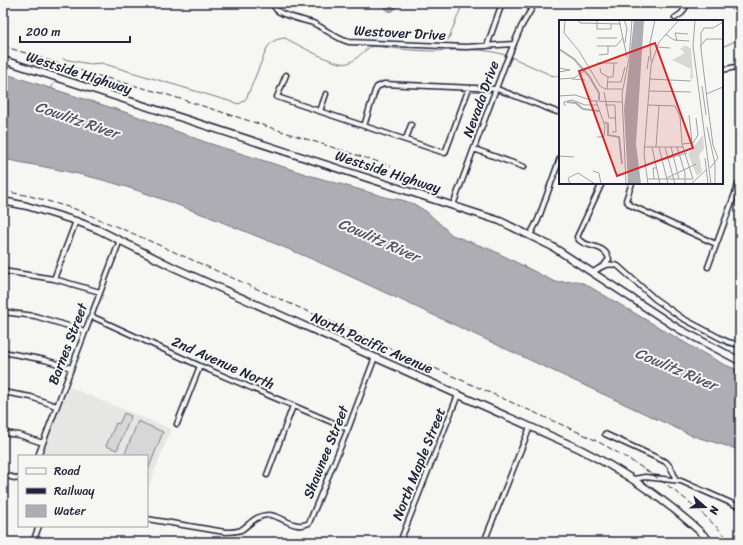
<svg xmlns="http://www.w3.org/2000/svg" width="743" height="545" font-family="Sriracha,sans-serif">
<rect width="100%" height="100%" fill="#f6f6f2"/>
<filter id="ink" filterUnits="userSpaceOnUse"><feTurbulence type="fractalNoise" baseFrequency=".025" numOctaves="2"/><feDisplacementMap in="SourceGraphic" scale="8" xChannelSelector="R" yChannelSelector="G"/><feConvolveMatrix kernelMatrix="1 2 1 2 8 2 1 2 1" color-interpolation-filters="sRGB"/></filter>
<g filter="url(#ink)">
<path fill="#e6e6e4" d="M69,387L171,429L147,491V456H41Z"/>
<path fill="#d7d7d7" stroke="#7c7c89" d="M124,413L131,416L117,450L106,446L116,423L119,424Z
M138,421L163,432L148,470L147,456H124Z"/>
<path fill="#adadb3" stroke="#757583" d="M385,3H399C396,9 392,15 385,9Z
M3,73L131,114L205,142L312,176L389,198L402,200L414,204L427,212L452,235L492,250L555,282L577,281L585,284L694,348L723,364L740,371V450L693,436L343,273C300,253 256,236 212,218C178,205 145,192 110,182C75,172 39,166 3,159Z"/>
<g fill="none" stroke-linecap="round" stroke-linejoin="round">
<path stroke="#757583" stroke-width="1" d="M448,40L463,3
M722,47L740,39
M511,57L551,75L560,77
M63,59L90,64L101,63L239,104L244,101L247,97L267,48C272,41 276,39 285,38C297,44 336,67 348,63C358,60 363,49 373,46C393,48 414,51 435,51C459,50 484,47 508,56
M51,89L54,83"/>
<defs>
<path id="street" d="M274,3C274,6 275,9 278,11C284,16 304,20 313,23C326,29 336,39 349,42L466,47L514,44
M732,3L740,17
M675,18L682,13L688,3
M487,46L502,3
M722,70L740,66
M286,75L277,97L445,153L469,88
M320,111L326,94
M364,126L375,91L377,87L384,84L497,89L557,112
M406,139L411,125
M474,149L524,167
M602,183L577,237C583,249 604,242 609,259L605,264
M632,183L626,200L630,205L716,244
M453,205L504,67L521,27L535,3
M530,235L538,220L560,158
M708,267L740,180
M3,271L54,279L100,292
M592,273C601,267 607,262 618,266L655,299L682,318L720,338L728,342L740,345
M54,279L76,221
M3,312L35,316L85,331
M91,316L200,366L348,429
M3,352L45,360L71,368
M3,392L31,397L56,406
M177,424L200,366
M3,433L19,435L43,443
M605,434L666,462C672,468 674,472 675,479
M38,456L120,240
M3,475L19,479
M267,475L293,406
M634,479L645,477L681,481L740,507
M147,519L225,532C230,532 236,532 241,530C249,525 256,515 268,515C282,515 294,531 309,523L348,429L375,357
M33,542L39,526
M400,542L458,395
M484,542L530,427"/>
<path id="secondary" d="M3,60L500,221L553,247L679,329L740,361
M3,201L27,206L76,221L99,230L175,268L580,449C629,474 672,504 711,542"/>
</defs>
<use href="#street" stroke="#22223b" stroke-width="7"/>
<use href="#secondary" stroke="#22223b" stroke-width="9"/>
<use href="#street" stroke="#f6f6f2" stroke-width="4"/>
<use href="#secondary" stroke="#f6f6f2" stroke-width="6"/>
<path stroke="#22223b" stroke-width="1" stroke-dasharray="6 3" stroke-linecap="butt" d="M3,46L92,74L165,94L391,166
M3,191L30,196L75,209L134,234L587,436C640,463 691,498 731,542"/>
</g>
</g>
<g text-anchor="middle" dominant-baseline="central" stroke-width="4" stroke-linejoin="round" paint-order="stroke">
<g font-size="14" fill="#22223b" stroke="#f6f6f2">
<text transform="translate(400 33) rotate(3)">Westover Drive</text>
<text transform="translate(79 73) rotate(18)">Westside Highway</text>
<text transform="translate(481 99) rotate(-70)">Nevada Drive</text>
<text transform="translate(388 172) rotate(18)">Westside Highway</text>
<text transform="translate(372 343) rotate(24)">North Pacific Avenue</text>
<text transform="translate(68 344) rotate(-69)">Barnes Street</text>
<text transform="translate(223 363) rotate(24)">2nd Avenue North</text>
<text transform="translate(326 452) rotate(-68)">Shawnee Street</text>
<text transform="translate(419 464) rotate(-68)">North Maple Street</text>
</g>
<g font-size="15" font-style="italic" fill="#535365" stroke="#f6f6f2">
<text transform="translate(77 120) rotate(19)">Cowlitz River</text>
<text transform="translate(379 240) rotate(24)">Cowlitz River</text>
<text transform="translate(676 369) rotate(23)">Cowlitz River</text>
</g>
</g>
<g transform="translate(559 20)">
<rect width="164" height="164" fill="#f6f6f2"/>
<path d="M124,25L132,28L134,59L131,58L132,49L113,40L126,33L121,28L125,27ZM144,115L145,129L140,135L143,152L138,156L129,134Z" fill="#d7d7d7"/>
<path d="M75,0H85L77,124L82,164H69L65,89Z" fill="#adadb3"/>
<path fill="none" stroke="#adadb3" stroke-width="2" d="M0,29L15,39L30,56L40,73V80M8,82L17,83L24,89L40,91M46,102L49,104V115L60,117L63,144"/>
<path fill="none" stroke="#a1a1a9" stroke-width="1" d="M6,0L5,13L20,31L41,66L46,69H63M19,0L21,3L62,4M38,0V9H52V4M60,0L68,37M65,0L68,8L66,23M136,0L134,26L152,164M106,14L115,20L130,21M38,18H58M118,21L116,13L129,14M38,26H57L64,18M98,27L111,28M141,27L147,19H164M40,35L49,34V26M92,42L91,23L96,0M38,43H59M0,48L11,50L0,52M41,48L42,53L49,57L48,69M88,49L90,36M49,57H54L55,43M0,59L15,58L29,48M13,59L26,60M90,59L132,61M49,62H62L66,47M143,66L147,95M90,71L132,72M45,72L50,98H57M147,74L164,67M0,76L16,75L35,81L63,82M37,81L46,106L45,117H38M46,85H56L57,112H53M89,85L116,86L121,97L123,124M6,86L5,82L13,80L26,85H39M130,95L133,123M148,107L156,144V164M85,127H124M93,127L101,164M97,127L100,85M100,127L109,164M106,127L116,164M112,127L120,159M118,127L126,153V164M0,136L15,137M146,138L149,164M96,142L128,133M151,148L159,138L154,125L149,87L142,29V13L145,8H154L164,2M34,151L40,153L42,164M108,158L137,144M88,159H134L123,124L134,123L139,115L137,98M95,159L94,148H97M11,164L9,158L19,153L36,164M67,164L63,74L70,38L73,0M89,164L85,134L92,45L100,22L120,0M132,164L147,150"/>
<path fill="#d62828" fill-opacity="0.15" stroke="#d62828" stroke-width="2" d="M96,23L134,128L58,156L20,51Z"/>
<rect width="164" height="164" fill="none" stroke="#22223b" stroke-width="2"/>
</g>
<rect width="743" height="545" fill="none" stroke="#f6f6f2" stroke-width="16"/>
<rect x="8" y="8" width="727" height="529" fill="none" stroke="#22223b" stroke-width="1.5" filter="url(#ink)"/>
<rect x="18" y="455" width="130" height="72" fill="#f6f6f2" stroke="#a1a1a9"/>
<rect x="26" y="468" width="20" height="6" fill="#f6f6f2" stroke="#a1a1a9"/>
<text x="54" y="475" font-size="12" fill="#22223b">Road</text>
<rect x="26" y="488" width="20" height="6" fill="#22223b" stroke="#a1a1a9"/>
<text x="54" y="495" font-size="12" fill="#22223b">Railway</text>
<rect x="26" y="505" width="20" height="12" fill="#adadb3" stroke="#a1a1a9"/>
<text x="54" y="515" font-size="12" fill="#22223b">Water</text>
<g transform="translate(705 507) rotate(110)" stroke="#f6f6f2" stroke-width="3" paint-order="stroke">
<path d="M0-3L7 15L0 10L-7 15Z" fill="#22223b"/>
<text y="-6" font-size="11" font-weight="bold" text-anchor="middle" fill="#22223b">N</text>
</g>
<path d="M20 36v6h110v-6" fill="none" stroke="#22223b" stroke-width="2"/>
<text x="26" y="36" font-size="12" fill="#22223b" stroke="#f6f6f2" stroke-width="3" paint-order="stroke">200 m</text>
</svg>
